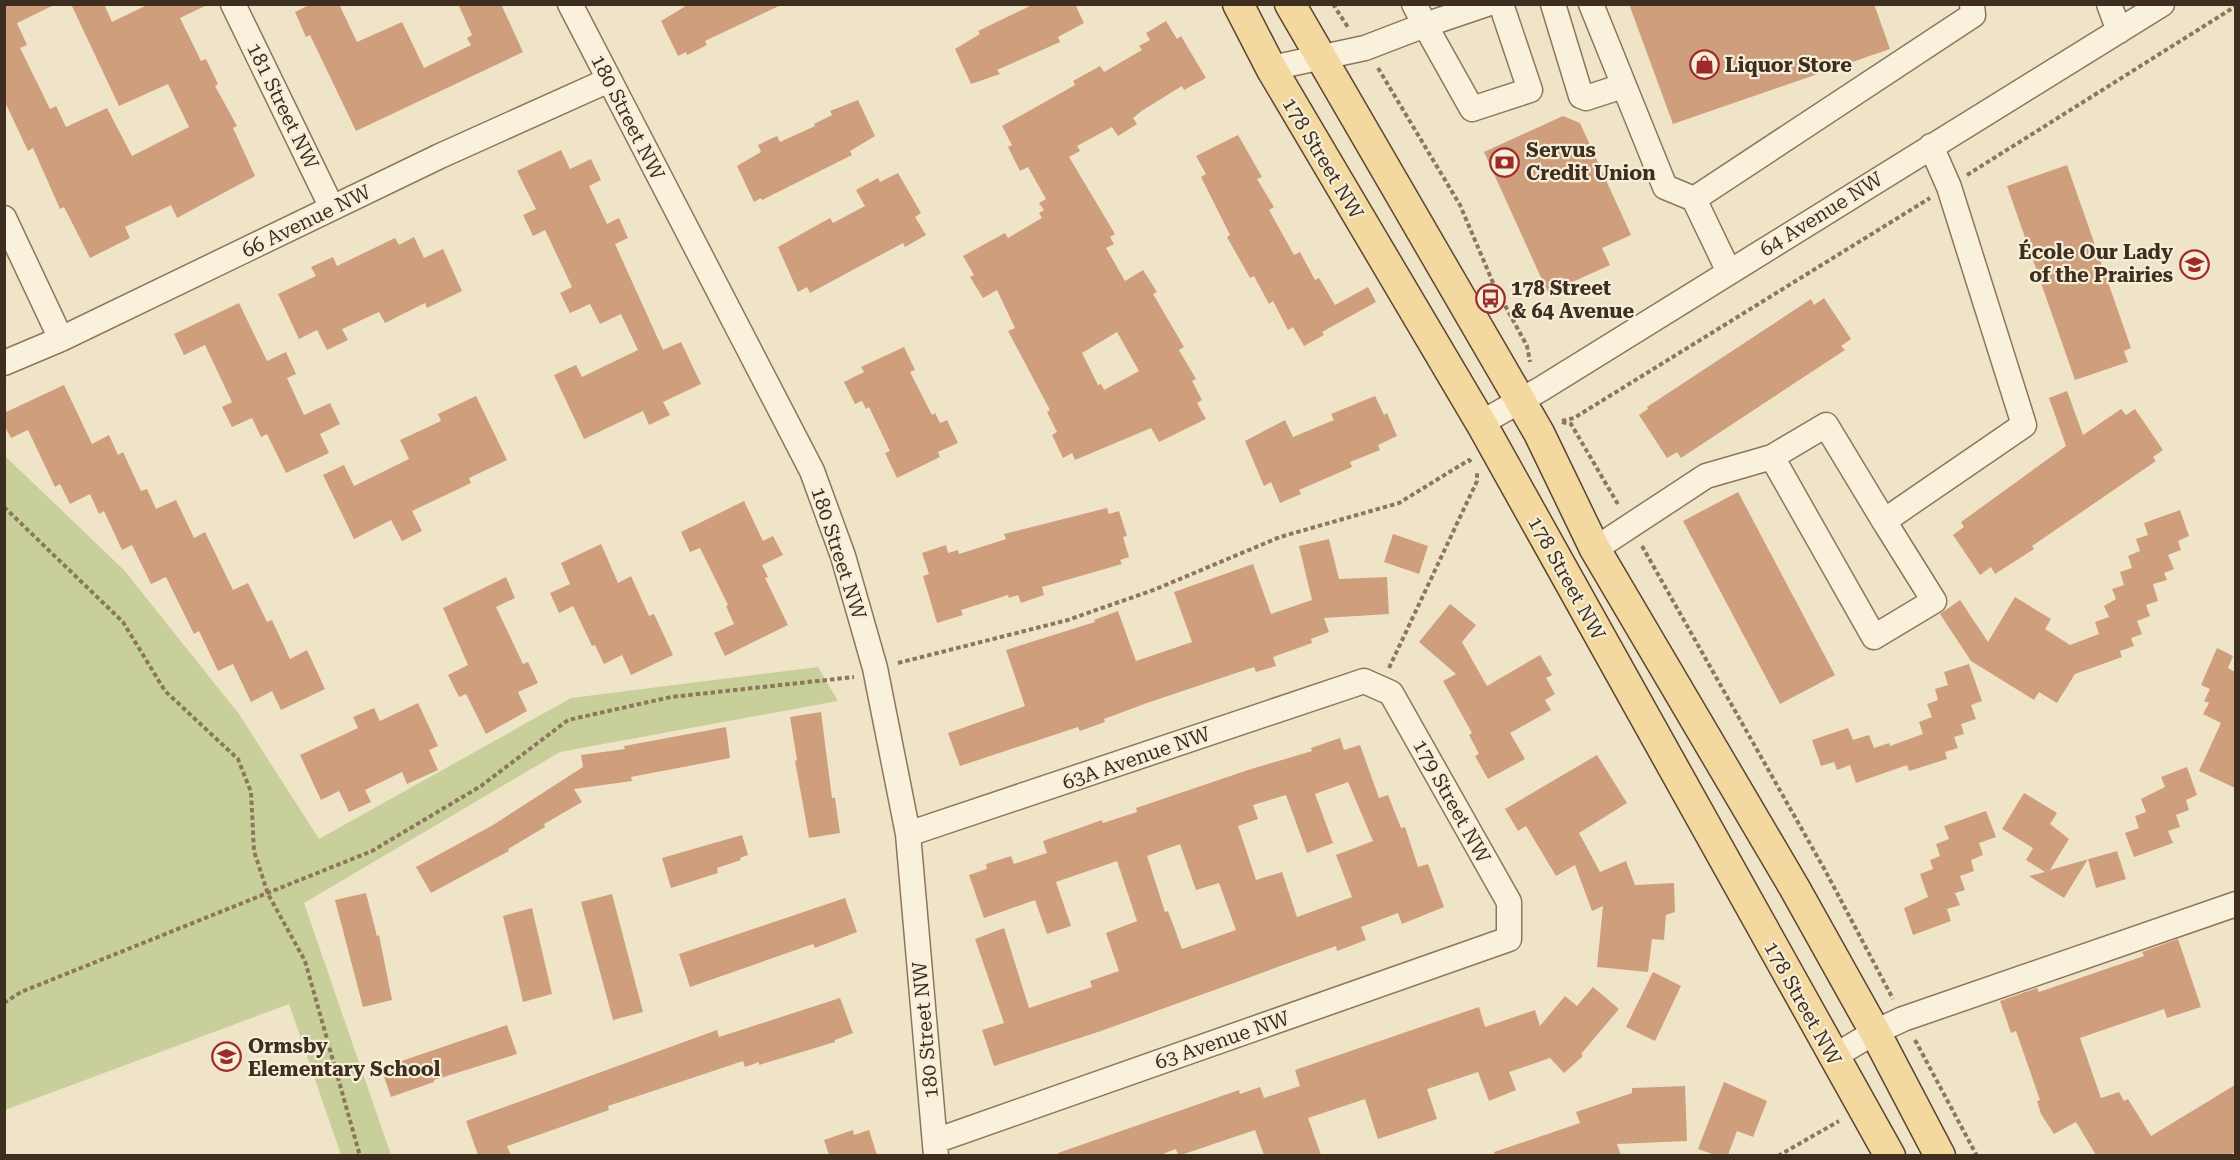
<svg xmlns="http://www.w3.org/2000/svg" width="2240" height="1160" font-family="'Roboto Serif',serif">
<rect width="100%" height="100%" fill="#f0e4c8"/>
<path fill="#c9cf9b" d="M5,456L124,570L239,714L319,839L571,698L818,667L838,701L560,752L304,903L391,1155H341L289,1004L5,1110Z"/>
<path fill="#cf9f7d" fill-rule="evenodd" d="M4,4H56L17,23L27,45L20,48L50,109L56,106L66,127L107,108L132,156L189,127L168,84L119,106L71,4H104L112,22L149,4H209L180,18L201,61L206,59L218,84L215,86L237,126L233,128L255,176L177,218L171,205L125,227L130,238L90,258L64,207L60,209L33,148L28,151L4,100Z
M311,4H339L357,42L402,22L424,68L471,45L467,38L472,35L458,4H501L523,52L356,131L310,35L306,37L295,12Z
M689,4H783L705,41L707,45L687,55L686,52L678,56L661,21Z
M1034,4H1075L1084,23L1058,37L1060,42L997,70L1000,74L971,84L955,49L980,34L978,31Z
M1629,4H1874L1890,49L1673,124Z
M1166,21L1177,39L1181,36L1206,78L1184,90L1182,86L1143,110L1133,118L1137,124L1118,136L1112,127L1077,146L1080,151L1069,157L1115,234L1110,237L1114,244L1106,248L1125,281L1143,270L1157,292L1153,294L1184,347L1179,350L1196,379L1192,381L1202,400L1197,403L1206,419L1159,442L1151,428L1075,460L1072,453L1063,458L1052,435L1057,432L1047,412L1050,410L1008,331L1015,328L997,290L983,298L970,277L974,275L963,256L1005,233L1008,238L1042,218L1039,213L1044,210L1039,203L1046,199L1028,167L1020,171L1008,147L1012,145L1002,126L1075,85L1073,81L1100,66L1104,72L1142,50L1139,46L1150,40L1146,33ZM1117,332L1139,371L1104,390L1101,384L1098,385L1082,353Z
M858,100L875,136L850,151L852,155L762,200L761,198L754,202L737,166L761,152L758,145L777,136L780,142L815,126L814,124L832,115L830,111Z
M1563,116L1580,123L1631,235L1602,248L1610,265L1548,293L1484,152Z
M1238,135L1262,177L1257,179L1274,207L1269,210L1294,255L1300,252L1315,280L1319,278L1335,305L1368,287L1376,302L1322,332L1324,335L1304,346L1293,327L1288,330L1273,301L1269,304L1254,276L1250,278L1227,237L1230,235L1201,177L1206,174L1196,156Z
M561,150L570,169L591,159L601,180L589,186L607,224L619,218L628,238L615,244L663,350L681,342L701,384L663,402L670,415L649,425L643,411L584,439L554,375L576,365L582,377L638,350L621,314L600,324L590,304L570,313L560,293L572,287L545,230L533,236L523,215L536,209L517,171Z
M2067,165L2131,348L2124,351L2128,362L2075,380L2007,186Z
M898,173L921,213L915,217L926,235L905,247L903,243L810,293L807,287L798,292L778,247L830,218L833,223L865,206L856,190L878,178L880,182Z
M414,237L424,258L443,249L462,291L427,308L425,303L385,323L379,312L342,329L348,340L327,350L317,330L299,339L278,294L316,276L311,267L333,257L337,266L395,238L399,245Z
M1824,298L1851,339L1841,346L1845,350L1681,458L1677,452L1667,458L1639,415L1648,409L1647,407L1811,299L1814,305Z
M239,303L267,361L286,352L296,374L287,378L304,415L330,403L340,424L320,434L329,453L286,473L267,434L261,437L252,418L232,427L222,407L232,402L205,345L184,355L174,334Z
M904,347L915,370L910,372L932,415L935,413L940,423L947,420L958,443L938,452L940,457L897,478L885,453L890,451L869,407L866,409L862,401L855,404L844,382L864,372L861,367Z
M64,385L92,444L109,435L118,455L123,452L141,491L147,489L156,509L176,500L194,538L205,532L233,590L248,583L267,622L272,620L290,659L307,650L325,689L281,710L272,691L251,702L233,664L218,671L199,631L194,634L166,577L151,584L132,545L122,550L104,511L99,514L90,494L70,504L60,484L55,487L28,430L11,438L4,425V413Z
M2067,391L2083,435L2121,409L2126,415L2135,409L2163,450L2153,457L2156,461L2032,546L2034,549L1995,574L1991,567L1980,575L1953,535L1964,527L1961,522L2066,446L2049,398Z
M476,396L507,460L469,478L471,483L412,511L422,531L402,541L391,520L354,539L323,475L344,465L354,486L409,459L400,440L441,421L438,414Z
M1375,396L1384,415L1387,413L1397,436L1378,445L1380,450L1350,462L1352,467L1299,490L1301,494L1280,503L1271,482L1264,486L1245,441L1285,420L1293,437L1334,420L1331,414Z
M1738,492L1835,675L1780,704L1683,521Z
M744,501L763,541L773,536L783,555L762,565L768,577L765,578L788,625L725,656L714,633L734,624L726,606L728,605L700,548L690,552L681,532Z
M1107,508L1109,514L1119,511L1127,536L1123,537L1129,557L1120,560L1122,564L1042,587L1044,595L1021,603L1018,595L1009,598L1008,595L961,610L963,615L937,623L923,576L929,574L922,553L946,545L948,553L958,550L959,554L1006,539L1004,534Z
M2180,510L2189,536L2178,541L2181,550L2168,555L2174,569L2164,573L2167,580L2153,584L2158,601L2146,605L2150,616L2137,621L2142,634L2131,638L2134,646L2120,651L2122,657L2075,674L2057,703L2039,692L2034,700L1971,661L1940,614L1960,600L1988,642L2015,597L2051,619L2045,629L2070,645L2099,634L2095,622L2109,617L2104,606L2116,599L2112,589L2124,585L2120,572L2132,568L2128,556L2140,551L2136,539L2148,535L2144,523Z
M1393,534L1428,546L1419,574L1384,562Z
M1329,539L1339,579L1387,577L1389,614L1324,618L1329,632L1311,639L1312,643L1273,657L1276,666L1256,672L1254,667L1147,703L1104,719L1105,722L1080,731L1078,727L960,766L948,733L1025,706L1006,650L1095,622L1094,620L1118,611L1136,661L1192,642L1174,592L1253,564L1271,614L1312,600L1299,546Z
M601,544L618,583L631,576L649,616L654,614L673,655L631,675L622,655L604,664L595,645L592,646L573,606L559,613L550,593L570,584L561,563Z
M506,577L515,598L496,607L523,664L528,662L538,683L518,692L527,711L486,734L466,694L459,697L448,675L468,665L443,608Z
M1450,604L1476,625L1462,642L1487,686L1540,655L1552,675L1546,678L1555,694L1545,700L1551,710L1510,733L1525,759L1488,779L1475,756L1479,754L1469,735L1472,733L1443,681L1456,674L1419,642Z
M2217,648L2233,656L2228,668L2235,672V788L2199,771L2221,723L2203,714L2209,703L2204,701L2210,689L2201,685Z
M1969,664L1982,701L1971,705L1976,719L1961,724L1964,734L1954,737L1958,748L1945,752L1947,759L1909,771L1907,765L1856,783L1850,765L1837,770L1834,762L1821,766L1812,740L1848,728L1853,740L1869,735L1874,748L1889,743L1890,746L1923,734L1919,722L1932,717L1927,704L1938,700L1935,689L1948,685L1944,672Z
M418,703L438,746L429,750L438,770L407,784L402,772L365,790L371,802L349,812L339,791L321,800L300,755L358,728L353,717L374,708L380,721Z
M821,712L832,798H835L840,833L809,838L795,761L797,760L790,717Z
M726,727L730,758L631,777L632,781L574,789L582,802L544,824L545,827L508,849L509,851L431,893L416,867L493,825L583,767L581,755L625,749L624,746Z
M1340,738L1344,750L1360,745L1379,798L1388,795L1401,828L1405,827L1418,867L1428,864L1444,907L1402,924L1398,913L1361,927L1366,940L1337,951L1336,946L1101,1031L994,1066L982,1030L1004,1023L975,939L1004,928L1029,1008L1092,987L1090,981L1119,971L1106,933L1137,921L1117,861L1056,882L1071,926L1047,934L1035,900L984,918L969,875L987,869L986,864L1011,856L1014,864L1047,853L1043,841L1102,820L1103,823L1137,812L1136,808L1248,770L1312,751L1311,748ZM1348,782L1373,841L1336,855L1352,897L1297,917L1282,872L1256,880L1238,826L1258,819L1253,805L1286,795L1307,853L1333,843L1315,794ZM1180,844L1196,890L1219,883L1236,930L1182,949L1168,911L1165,912L1147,856Z
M1597,755L1627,803L1579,833L1600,872L1626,861L1635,885L1674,883L1675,912L1666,915L1664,940L1652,939L1648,972L1597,967L1603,906L1592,911L1575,865L1556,876L1526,826L1518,831L1505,809Z
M2187,767L2197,795L2186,800L2189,810L2176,815L2180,827L2168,831L2173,843L2134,857L2125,833L2139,828L2135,816L2146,812L2141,799L2165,787L2161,777Z
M2024,793L2057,813L2050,824L2069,839L2050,870L2117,851L2126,879L2096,888L2088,859L2064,898L2029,876L2045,872L2026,860L2033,848L2002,829Z
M1986,811L1996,837L1979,843L1983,855L1971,860L1974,871L1960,876L1965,890L1955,893L1960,905L1947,909L1951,921L1913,935L1904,908L1928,897L1920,874L1933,869L1930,860L1940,856L1936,844L1949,839L1944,826Z
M742,835L748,855L740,858L741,860L717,868L718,873L671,888L662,858Z
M366,893L377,936L379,935L392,1000L363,1007L335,900Z
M612,894L643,1012L613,1020L581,902Z
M845,898L857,932L815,948L813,944L690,987L679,954Z
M532,908L552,994L523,1002L503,916Z
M2178,939L2201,1007L2167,1018L2164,1009L2080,1038L2101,1098L2119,1092L2124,1101L2128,1099L2151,1136L2235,1085V1152L2229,1155H2096L2076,1122L2054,1134L2041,1114L2037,1101L2040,1100L2016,1031L2011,1033L2000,1001L2037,988L2039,992L2144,956L2142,952Z
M1653,972L1681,986L1655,1041L1626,1027Z
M1593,987L1619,1009L1581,1054L1583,1056L1564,1073L1550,1058L1509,1072L1516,1090L1489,1101L1478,1072L1427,1089L1437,1119L1378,1139L1365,1099L1308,1118L1321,1155H1264L1255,1130L1181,1155H1178L1176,1149L1160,1155H1058V1153L1239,1090L1240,1094L1260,1087L1264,1098L1300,1086L1295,1070L1479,1007L1485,1027L1535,1010L1540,1026L1565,996L1577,1006Z
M840,998L853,1033L835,1040V1042L759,1065V1062L745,1067L743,1061L608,1106L609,1110L507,1146L511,1155H478L466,1121L717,1030L719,1037Z
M507,1025L517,1054L434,1080V1082L391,1097L381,1068Z
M1724,1082L1767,1101L1753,1137L1737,1131L1728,1155H1715L1698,1149Z
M1685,1086L1687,1141L1617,1144L1621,1155H1495L1494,1152L1580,1123L1576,1112L1632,1093V1088Z
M853,1130L854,1135L869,1130L877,1155H829L824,1140Z"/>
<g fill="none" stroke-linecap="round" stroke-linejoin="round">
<defs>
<path id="minor" d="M233,4L332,208
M570,4L812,471L843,556L875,668L908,834L936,1156
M1414,4L1425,25L1487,4
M1553,4L1581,96L1586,98L1623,86
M1591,4L1665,187L1694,199L1729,272
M2109,4L2119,31
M1271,68L1365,48L1425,25L1472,109L1530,90L1501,4
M1694,199L1973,15L1972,4
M4,218L61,339
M4,363L61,339L440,156L609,80
M1481,423L1541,389L2162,4
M1772,457L1874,637L1934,601L1884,521
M1595,549L1706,476L1772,457L1826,425L1884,521L2024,425L1949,187L1931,146
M908,834L1364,681L1391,693L1509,902V939L935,1141
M1833,1057L1875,1032L1903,1019L2236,904"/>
<path id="major" d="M1238,4L1271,68L1481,423L1890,1156
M1290,4L1539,433L1595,549L1794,887L1875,1032L1940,1156"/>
</defs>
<use href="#minor" stroke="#8d765c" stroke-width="27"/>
<use href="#major" stroke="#5b4430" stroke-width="33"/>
<path stroke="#8d765c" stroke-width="4" stroke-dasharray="4.5 3" stroke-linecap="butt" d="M1333,4L1349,29
M1378,68L1460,205L1494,285L1527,346L1530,362
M1967,175L2236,6
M1562,421L1574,418L1930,198
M1562,422L1571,424L1619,506
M4,507L123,622L165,691L238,759L251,792L254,851L268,894L305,961L360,1156
M1642,546L1826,872L1893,999
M898,663L1068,620L1156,589L1280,537L1399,503L1469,460L1472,463
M1389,668L1477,481V473
M4,1003L21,992L372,851L481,786L568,720L671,697L854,677
M1915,1040L1977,1156
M1778,1156L1839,1121"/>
<use href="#minor" stroke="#faf1dc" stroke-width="24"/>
<use href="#major" stroke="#f3d9a0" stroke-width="30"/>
</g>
<defs>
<symbol id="shop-ring" viewBox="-11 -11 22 22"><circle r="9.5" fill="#f7eed8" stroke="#9e2a2b" stroke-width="1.5"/><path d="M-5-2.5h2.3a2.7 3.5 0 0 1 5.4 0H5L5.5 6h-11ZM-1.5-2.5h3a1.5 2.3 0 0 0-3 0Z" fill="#9e2a2b"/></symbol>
<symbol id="bank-ring" viewBox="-11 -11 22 22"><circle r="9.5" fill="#f7eed8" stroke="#9e2a2b" stroke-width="1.5"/><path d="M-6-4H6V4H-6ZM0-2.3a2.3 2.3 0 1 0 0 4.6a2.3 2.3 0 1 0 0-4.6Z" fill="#9e2a2b"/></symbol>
<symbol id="school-ring" viewBox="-11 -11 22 22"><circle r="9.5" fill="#f7eed8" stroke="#9e2a2b" stroke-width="1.5"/><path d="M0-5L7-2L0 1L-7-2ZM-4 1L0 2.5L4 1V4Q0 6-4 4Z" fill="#9e2a2b"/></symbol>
<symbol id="bus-ring" viewBox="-11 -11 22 22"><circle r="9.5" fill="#f7eed8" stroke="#9e2a2b" stroke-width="1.5"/><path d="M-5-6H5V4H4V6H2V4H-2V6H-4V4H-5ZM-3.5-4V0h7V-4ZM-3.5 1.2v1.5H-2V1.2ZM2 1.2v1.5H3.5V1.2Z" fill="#9e2a2b"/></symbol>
</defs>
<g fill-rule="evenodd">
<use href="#shop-ring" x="1688" y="48" width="33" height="33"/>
<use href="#bank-ring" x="1488" y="146" width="33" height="33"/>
<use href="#school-ring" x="2178" y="248" width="33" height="33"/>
<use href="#bus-ring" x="1474" y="282" width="33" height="33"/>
<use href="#school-ring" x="210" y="1040" width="33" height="33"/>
</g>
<g text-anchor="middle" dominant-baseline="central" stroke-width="4.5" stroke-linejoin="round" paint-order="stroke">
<g font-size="20" font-weight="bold" fill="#3d2e20" stroke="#f7eed8" text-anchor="start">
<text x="1725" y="65">Liquor Store</text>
<text x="1526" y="150">Servus<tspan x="1526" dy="23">Credit Union</tspan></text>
<text x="2173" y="252" text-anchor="end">École Our Lady<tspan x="2173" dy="23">of the Prairies</tspan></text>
<text x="1511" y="288">178 Street<tspan x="1511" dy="23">&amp; 64 Avenue</tspan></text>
<text x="248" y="1046">Ormsby<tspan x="248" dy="23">Elementary School</tspan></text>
</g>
<g font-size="20" fill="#3d2e20" stroke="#f7eed8">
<text transform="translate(283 106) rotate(64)">181 Street NW</text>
<text transform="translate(628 117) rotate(63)">180 Street NW</text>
<text transform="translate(1323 158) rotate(59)">178 Street NW</text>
<text transform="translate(1821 214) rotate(-32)">64 Avenue NW</text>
<text transform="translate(306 221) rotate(-26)">66 Avenue NW</text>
<text transform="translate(839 553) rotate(72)">180 Street NW</text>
<text transform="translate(1567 578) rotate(61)">178 Street NW</text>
<text transform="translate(1136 758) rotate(-19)">63A Avenue NW</text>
<text transform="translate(1452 801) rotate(61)">179 Street NW</text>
<text transform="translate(1803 1003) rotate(61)">178 Street NW</text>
<text transform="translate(925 1030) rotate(-95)">180 Street NW</text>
<text transform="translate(1222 1040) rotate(-19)">63 Avenue NW</text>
</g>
</g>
<rect width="2240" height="1160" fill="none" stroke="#3d2e20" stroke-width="12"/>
</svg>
